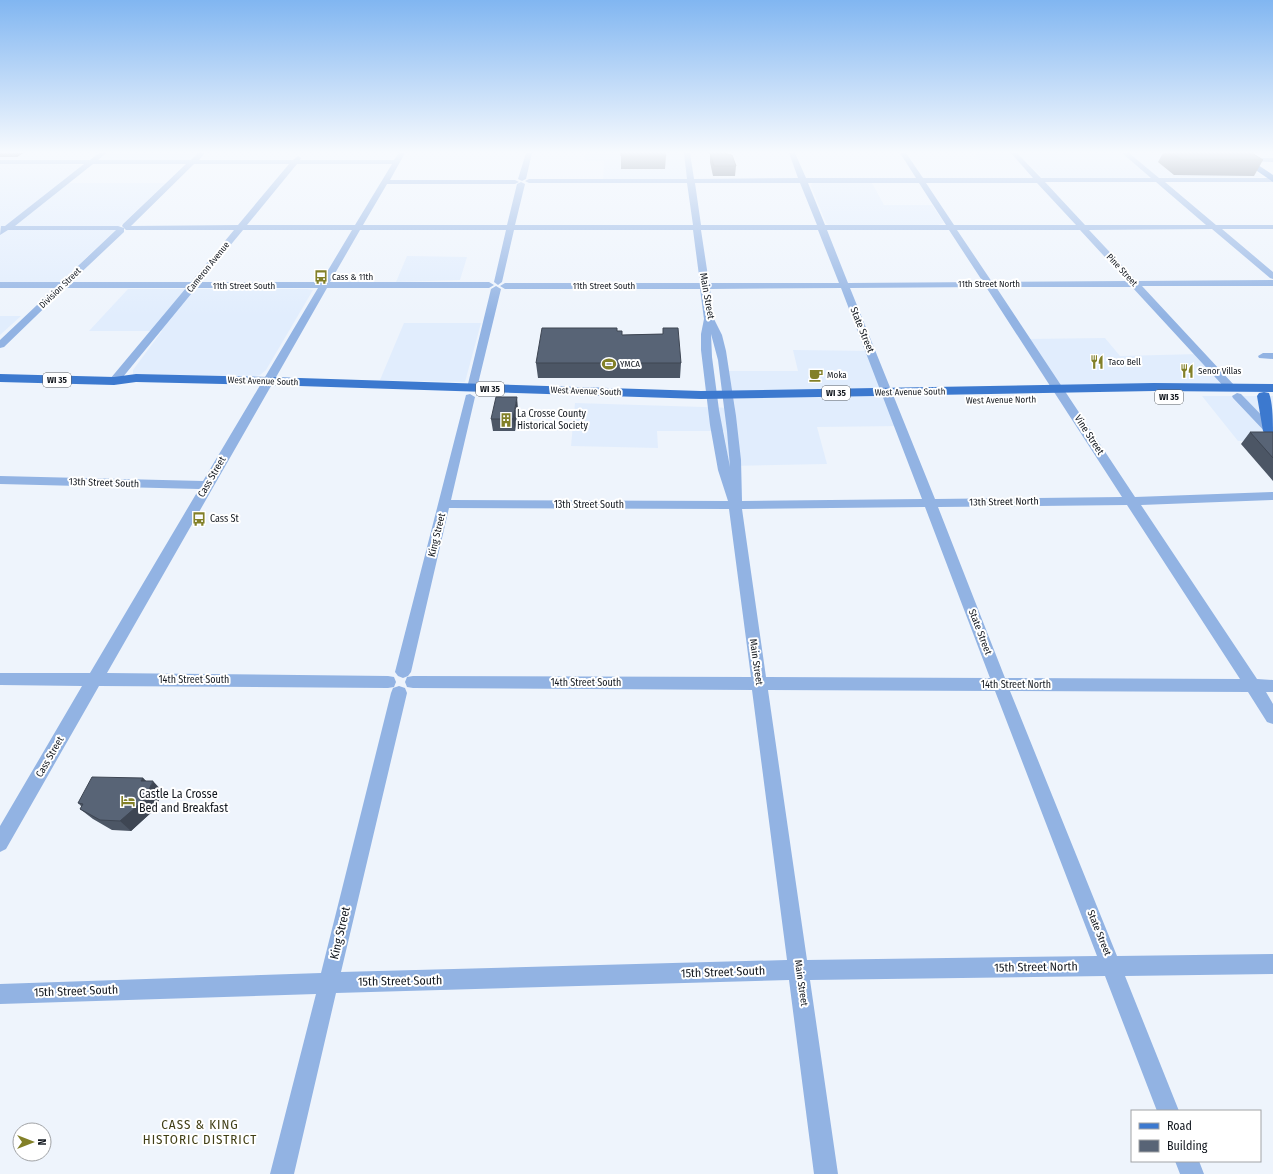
<svg xmlns="http://www.w3.org/2000/svg" width="1273" height="1174" font-family="'Fira Sans Condensed',sans-serif">
<rect width="100%" height="100%" fill="#eef4fc"/>
<path fill="#e1edfd" d="M103,153H202L191,163H90Z
M585,153H687L690,181H603L604,161H584Z
M974,153H1229L1263,177L1045,178L1041,177L1025,160H979Z
M0,163L83,165L62,183H166L59,283L0,282Z
M812,183H872L884,205H932L944,223L938,225H829L826,223L811,186Z
M407,256L467,257L460,280L396,282Z
M128,289H307L313,290L266,370L260,375L250,377L133,374V370L162,331H89Z
M0,316H21L0,335Z
M404,323H481L465,382L380,380Z
M1105,338L1120,356L1200,354L1230,387L1059,390L1026,339Z
M793,350L871,351L901,426L817,427L827,464L729,466L724,431H657L658,448L571,446L575,403L735,408L729,371H798Z
M1202,396H1273V441H1238Z"/>
<g fill="none" stroke-linecap="round" stroke-linejoin="round">
<path fill="#92b3e3" fill-rule="evenodd" d="M99,153H106L98,160H191L198,153H205L199,160H293L298,156L301,158L300,160H394L399,153H405L390,180H515L519,182L515,184H387L363,225H507L517,184L521,182L525,184L515,225H693L687,183H529L525,181L529,179H687L684,153H690L694,179L798,178L789,153H795L806,178H916L900,153H906L923,178H1033L1011,153H1017L1041,178H1151L1122,153H1129L1159,178H1273V182H1165L1216,225H1273V229H1222L1273,272V279L1270,278L1212,229L1089,230L1137,281L1273,280V286H1142L1234,385L1235,387L1234,389H1226L1132,287H996L1135,497L1273,492V500L1141,505L1257,679L1273,680V692H1266L1273,704V724L1267,722L1248,692L1010,691L1117,956L1273,954V974L1125,976L1179,1111H1157L1105,976L810,980L838,1174H814L789,980L336,993L294,1174H270L316,994L0,1004V984L321,973L391,693L393,688L399,686L405,688L407,693L341,972L787,960L752,690L413,688L407,687L405,682L407,677L413,676L751,677L729,509L449,508L411,672L408,676L403,678L398,676L395,672L466,395L470,394L475,397L451,500L728,501L718,470L710,425L701,350V334L704,319L700,289H505L500,286L505,283H700L693,230H514L502,282L498,285L494,282L506,230H360L330,282H489L494,285L489,288H327L107,673L388,676L394,677L396,682L394,687L388,688L99,686L6,849L0,852V826L82,686L0,685V673H90L199,489L0,484V476L203,481L318,288H196L118,383H110L109,381L110,379L186,288H65L4,347L0,348V340L55,288H0V282H61L116,230H8L0,235L1,226H5L84,164H0V160H90ZM93,164H186L123,224L122,226L126,230H234L191,282H71L124,232V228L118,226H15ZM194,164H289L238,225L131,226ZM297,164H392L355,225H247ZM1045,182H1156L1206,225H1085ZM695,183H800L817,225H701ZM808,183H919L946,225H825ZM926,183H1037L1076,225H954ZM243,230H352L321,282H200ZM701,230H818L839,283H709ZM827,230H949L983,282L848,283ZM957,230H1080L1127,281L992,282ZM986,287L1122,497L935,499L850,288ZM841,288L922,499L742,501L741,460L736,416L726,351L722,335L714,319L710,289ZM711,334L718,360L727,431L730,467L719,410L712,357ZM1127,505L1240,679L1005,678L938,507ZM925,507L990,678L766,677L742,509ZM768,690L995,691L1097,956L807,960Z
M526,153H532L526,179L522,181L518,179Z
M1246,158H1273V162L1244,161V159Z
M496,286L501,289L477,388L472,391L467,388L491,289Z
M1263,353H1273V359L1259,358L1258,356Z
M1237,393L1241,394L1273,427V437L1269,436L1233,398L1232,396Z
M1175,1161H1199L1204,1174H1180Z"/>
<path fill="#3c79cf" fill-rule="evenodd" d="M1231,153H1240L1273,175V182Z
M0,374L114,377L136,374L268,377L701,391L1154,383L1273,384V392L1154,391L701,399L268,385L136,382L114,385L0,382Z
M1264,392L1269,393C1273,404 1273,422 1273,434H1265L1263,431L1257,396L1259,393Z"/>
</g>
<path fill="#4c5665" d="M0,153H23L17,157H0Z
M621,153L666,156L665,169H621Z
M710,153L736,166L735,176H713L710,162Z
M1163,153H1252L1263,160L1254,176L1174,175L1158,162Z
M663,328L681,363L680,378H538L536,363L617,331L622,335L663,334Z
M518,409L515,431H493L491,419Z
M1250,432H1273V481L1241,444Z
M143,778L146,781L163,792L154,810L131,831L112,830L93,819L80,809L82,807L78,803Z"/>
<path fill="#3e4653" d="M14,153H23L17,157Z
M517,397L518,409L515,431L513,419Z
M143,778L151,786L153,781L163,792L154,810L131,831L120,821Z"/>
<path fill="#586476" stroke="#3e4653" d="M621,153H665L666,156H621Z
M710,153H723L732,155L736,166H714Z
M1173,153H1252L1263,160H1182Z
M542,328H617V331H622V335L663,334V328H678L681,363H536Z
M496,397H517L513,419H491Z
M1250,432H1273V458Z
M92,777L143,778L141,781H153L144,800L120,821L100,820L80,809L83,804L78,803Z"/>
<linearGradient id="sky" x2="0" y2="1"><stop stop-color="#81b6f1"/><stop offset="0.48" stop-color="#f7fafe"/><stop offset="1" stop-color="#f7fafe" stop-opacity="0"/></linearGradient>
<rect width="1273" height="317" fill="url(#sky)"/>
<defs>
<symbol id="bus-bare" viewBox="-9 -9 18 18"><path d="M-5-6H5V4H4V6H2V4H-2V6H-4V4H-5ZM-3.5-4V0h7V-4ZM-3.5 1.2v1.5H-2V1.2ZM2 1.2v1.5H3.5V1.2Z" fill="#828028" stroke="#fff" stroke-width="2.5" paint-order="stroke"/></symbol>
<symbol id="restaurant-bare" viewBox="-9 -9 18 18"><path d="M-5-6h1v4h1v-4h1v4h1v-4h1v5L-1.5 .5V6h-2V.5L-5-1ZM5-6V6H3V1.5H1.5Q1.5-4 5-6Z" fill="#828028" stroke="#fff" stroke-width="2.5" paint-order="stroke"/></symbol>
<symbol id="stadium-bare" viewBox="-9 -9 18 18"><path d="M0-5a6.5 5 0 1 0 0 10a6.5 5 0 1 0 0-10ZM-3.5-1.8h7v3.6h-7Z" fill="#828028" stroke="#fff" stroke-width="2.5" paint-order="stroke"/></symbol>
<symbol id="cafe-bare" viewBox="-9 -9 18 18"><path d="M-5.5-4.5H6V0H3Q3 3.5 0 3.5H-2.5Q-5.5 3.5-5.5 0ZM3-3.2v2h1.7v-2ZM-6 4.5H4V6H-6Z" fill="#828028" stroke="#fff" stroke-width="2.5" paint-order="stroke"/></symbol>
<symbol id="building-bare" viewBox="-9 -9 18 18"><path d="M-4-6H4V6H1V3H-1V6H-4ZM-2.5-4.3h1.7v1.8h-1.7ZM.8-4.3h1.7v1.8H.8ZM-2.5-1h1.7V.8h-1.7ZM.8-1h1.7V.8H.8Z" fill="#828028" stroke="#fff" stroke-width="2.5" paint-order="stroke"/></symbol>
<symbol id="hotel-bare" viewBox="-9 -9 18 18"><path d="M-6-4.5h1.5V1H6V5H4.5V3h-9V5H-6ZM-4 0a1.8 1.8 0 1 1 3.6 0ZM.5 0V-2.5h3Q6-2.5 6 0Z" fill="#828028" stroke="#fff" stroke-width="2.5" paint-order="stroke"/></symbol>
</defs>
<g fill-rule="evenodd">
<use href="#bus-bare" x="311" y="267" width="20" height="20"/>
<use href="#restaurant-bare" x="1087" y="352" width="20" height="20"/>
<use href="#stadium-bare" x="599" y="354" width="20" height="20"/>
<use href="#restaurant-bare" x="1177" y="361" width="20" height="20"/>
<use href="#cafe-bare" x="806" y="365" width="20" height="20"/>
<use href="#building-bare" x="496" y="410" width="20" height="20"/>
<use href="#bus-bare" x="189" y="509" width="20" height="20"/>
<use href="#hotel-bare" x="118" y="791" width="20" height="20"/>
</g>
<g text-anchor="middle" dominant-baseline="central" stroke-width="4" stroke-linejoin="round" paint-order="stroke">
<g font-size="9" fill="#141920" stroke="#fff">
<text transform="translate(208 267) rotate(-51)">Cameron Avenue</text>
<text transform="translate(1122 270) rotate(47)">Pine Street</text>
<text x="989" y="284">11th Street North</text>
<text x="244" y="286">11th Street South</text>
<text x="604" y="286">11th Street South</text>
<text transform="translate(60 288) rotate(-44)">Division Street</text>
<text transform="translate(263 381) rotate(2)">West Avenue South</text>
<text transform="translate(586 391) rotate(2)">West Avenue South</text>
<text transform="translate(910 392) rotate(-1)">West Avenue South</text>
<text transform="translate(1001 400) rotate(-1)">West Avenue North</text>
</g>
<g font-size="9" fill="#141920" stroke="#fff" text-anchor="start">
<text x="332" y="277">Cass &amp; 11th</text>
<text x="1108" y="362">Taco Bell</text>
<text x="620" y="364">YMCA</text>
<text x="1198" y="371">Senor Villas</text>
<text x="827" y="375">Moka</text>
</g>
<g fill="#fff" stroke="#5a5e63" stroke-width="1">
<rect x="43" y="373" width="28" height="14" rx="3"/>
<rect x="476" y="382" width="28" height="14" rx="3"/>
<rect x="822" y="386" width="28" height="14" rx="3"/>
<rect x="1155" y="390" width="28" height="14" rx="3"/>
</g>
<g font-size="9" font-weight="bold" fill="#141920">
<text x="57" y="380">WI 35</text>
<text x="490" y="389">WI 35</text>
<text x="836" y="393">WI 35</text>
<text x="1169" y="397">WI 35</text>
</g>
<g font-size="10" fill="#141920" stroke="#fff">
<text transform="translate(707 296) rotate(80)">Main Street</text>
<text transform="translate(862 330) rotate(68)">State Street</text>
<text transform="translate(1089 435) rotate(57)">Vine Street</text>
<text transform="translate(212 477) rotate(-60)">Cass Street</text>
<text transform="translate(104 483) rotate(2)">13th Street South</text>
<text transform="translate(1004 502) rotate(-1)">13th Street North</text>
<text x="589" y="505">13th Street South</text>
<text transform="translate(437 535) rotate(-76)">King Street</text>
<text transform="translate(980 632) rotate(69)">State Street</text>
<text transform="translate(756 662) rotate(82)">Main Street</text>
<text x="194" y="680">14th Street South</text>
<text x="586" y="683">14th Street South</text>
<text x="1016" y="685">14th Street North</text>
<text transform="translate(50 757) rotate(-60)">Cass Street</text>
<text transform="translate(1099 933) rotate(68)">State Street</text>
<text transform="translate(801 983) rotate(82)">Main Street</text>
</g>
<g font-size="10" fill="#141920" stroke="#fff" text-anchor="start">
<text x="517" y="414">La Crosse County<tspan x="517" dy="12">Historical Society</tspan></text>
<text x="210" y="519">Cass St</text>
</g>
<g font-size="12" fill="#141920" stroke="#fff" text-anchor="start">
<text x="139" y="794">Castle La Crosse<tspan x="139" dy="14">Bed and Breakfast</tspan></text>
</g>
<g font-size="12" fill="#141920" stroke="#fff">
<text transform="translate(340 933) rotate(-77)">King Street</text>
<text transform="translate(1036 967) rotate(-1)">15th Street North</text>
<text transform="translate(723 972) rotate(-2)">15th Street South</text>
<text transform="translate(400 981) rotate(-1)">15th Street South</text>
<text transform="translate(76 991) rotate(-2)">15th Street South</text>
</g>
<g font-size="13" letter-spacing="1" fill="#403e15" stroke="#fff">
<text x="200" y="1124">CASS &amp; KING<tspan x="200" dy="15">HISTORIC DISTRICT</tspan></text>
</g>
</g>
<rect x="1131" y="1110" width="130" height="52" fill="#ffffff" stroke="#a1a3a6"/>
<rect x="1139" y="1123" width="20" height="6" fill="#3c79cf" stroke="#a1a3a6"/>
<text x="1167" y="1130" font-size="12" fill="#141920">Road</text>
<rect x="1139" y="1140" width="20" height="12" fill="#586476" stroke="#a1a3a6"/>
<text x="1167" y="1150" font-size="12" fill="#141920">Building</text>
<g transform="translate(32 1142) rotate(90)"><circle r="19" fill="#ffffff" stroke="#a1a3a6"/>
<path d="M0-3L7 15L0 10L-7 15Z" fill="#828028"/>
<text y="-6" font-size="11" font-weight="bold" text-anchor="middle" fill="#141920">N</text>
</g>
</svg>
